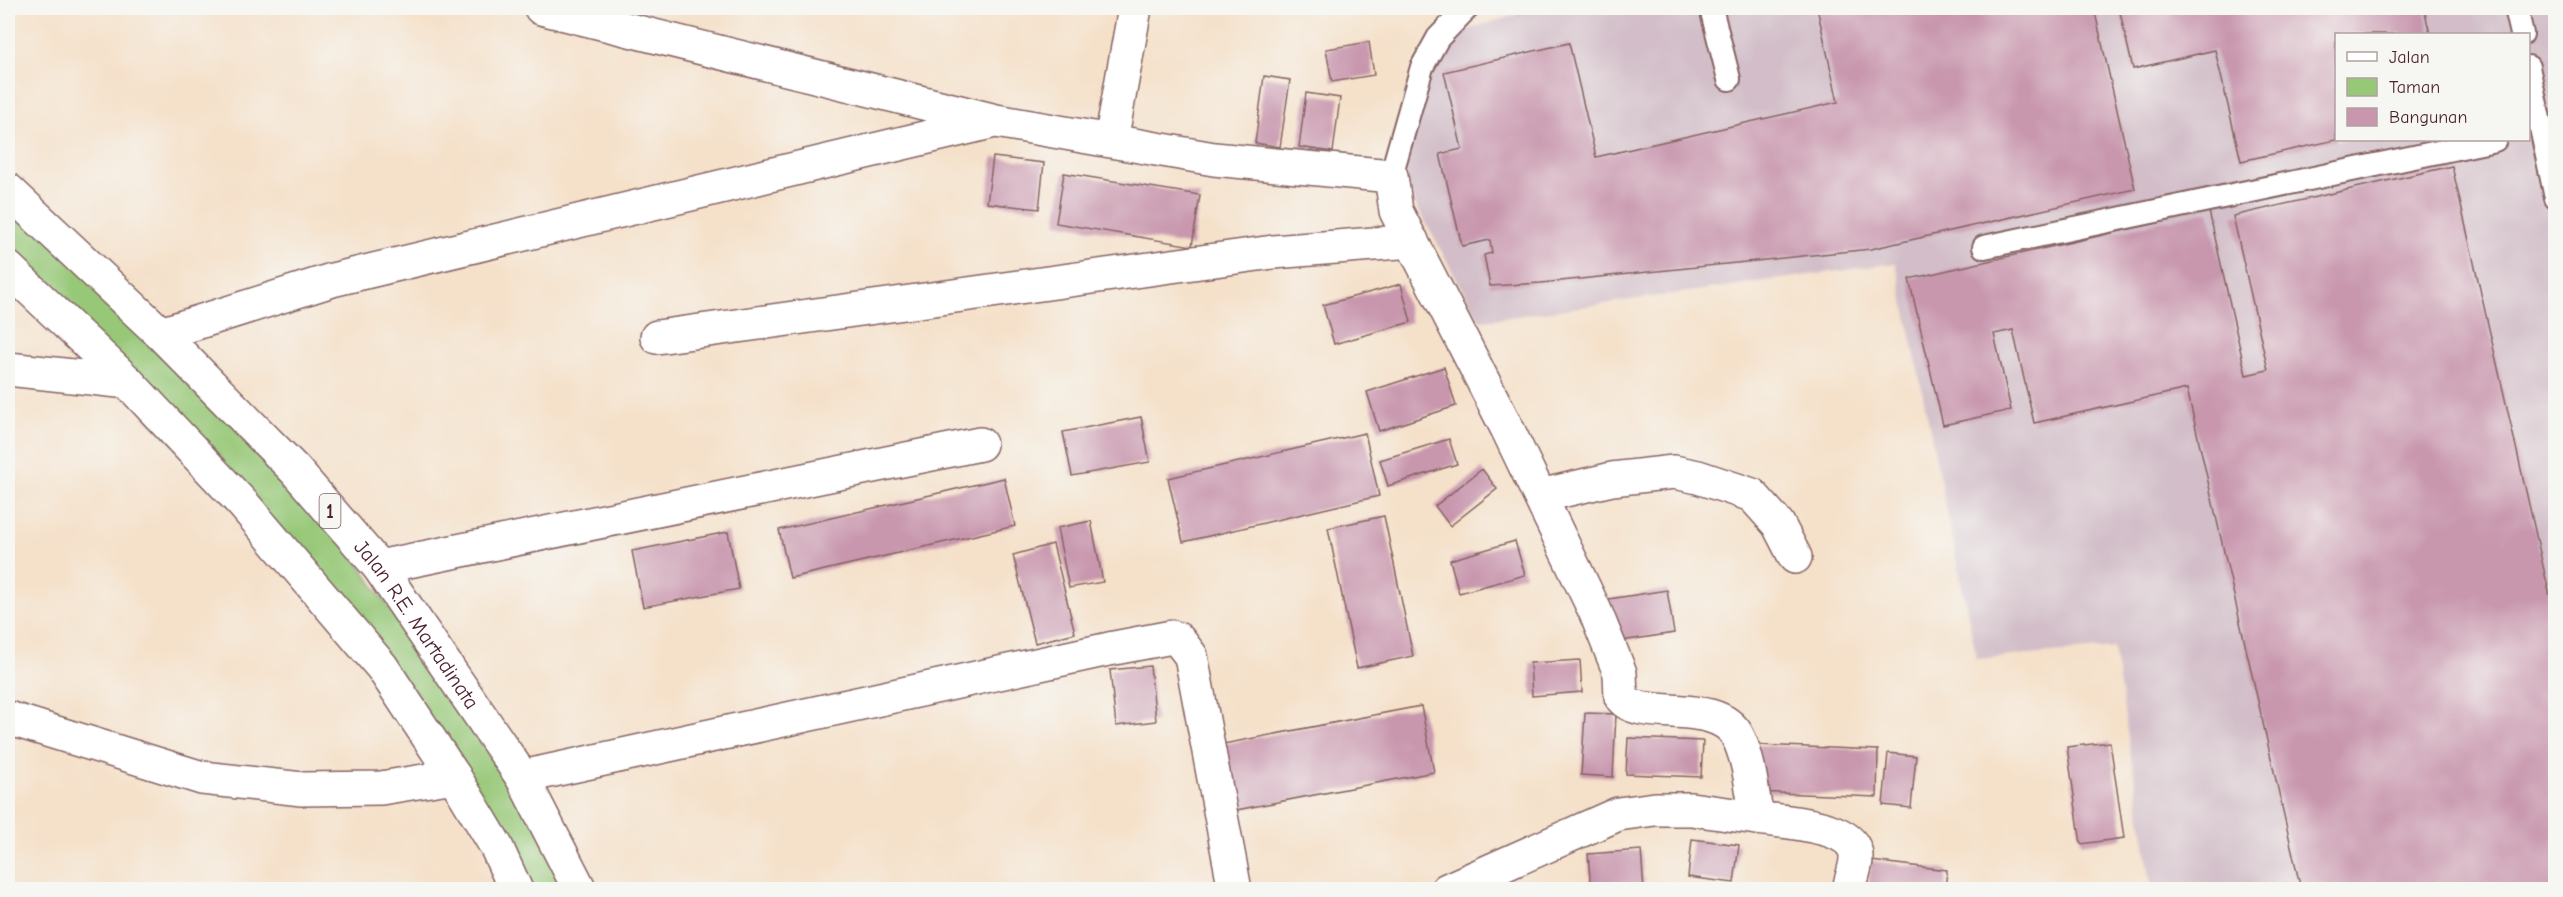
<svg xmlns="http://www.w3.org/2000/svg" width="2563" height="897" font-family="'Comic Neue',sans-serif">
<rect width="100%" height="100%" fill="#f6f6f2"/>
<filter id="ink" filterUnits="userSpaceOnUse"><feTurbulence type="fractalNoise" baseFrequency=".0167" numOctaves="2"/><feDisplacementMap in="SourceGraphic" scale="12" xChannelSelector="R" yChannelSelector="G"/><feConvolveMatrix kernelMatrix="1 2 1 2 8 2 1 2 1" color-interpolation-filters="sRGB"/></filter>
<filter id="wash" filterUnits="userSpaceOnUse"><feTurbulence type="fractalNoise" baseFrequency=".008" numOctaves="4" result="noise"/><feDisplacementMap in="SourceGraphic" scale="24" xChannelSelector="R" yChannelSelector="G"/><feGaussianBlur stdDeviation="1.35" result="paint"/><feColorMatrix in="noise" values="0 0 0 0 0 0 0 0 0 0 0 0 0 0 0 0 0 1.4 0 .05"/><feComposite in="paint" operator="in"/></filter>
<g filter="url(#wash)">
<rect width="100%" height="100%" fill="#f5e1ca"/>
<path fill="#d2bdc8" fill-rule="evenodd" d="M1517,8H2555V889H2152L2114,648L1977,659L1896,263L1480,321L1406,187L1404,92L1438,38L1516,15ZM2336,34H2528V140H2336Z"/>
<path fill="#97c878" stroke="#707452" stroke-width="1.5" d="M8,190L295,470L580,889H516L382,667L8,268Z"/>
<g id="blocks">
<path fill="#c896ad" d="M1817,8H2094L2135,189L1871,249L1541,283L1490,286L1484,255L1492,253L1490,240L1462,246L1440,154L1462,149L1444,72L1569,43L1596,157L1838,102Z
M2119,8H2424L2430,34H2336V140L2241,161L2215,50L2133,69Z
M1369,42L1374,75L1332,82L1326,49Z
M1264,76L1290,80L1280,147L1255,143Z
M1306,93L1340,98L1333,152L1299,147Z
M993,157L1044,163L1039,209L987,203Z
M2452,166L2556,623V890H2301L2187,389L2034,423L2013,330L1994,334L2011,410L1943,425L1909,279L2209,211L2246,375L2268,370L2233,216Z
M1064,173L1200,195L1192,246L1056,223Z
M1401,284L1411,322L1334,344L1323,305Z
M1444,367L1456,406L1379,431L1367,392Z
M1141,417L1150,462L1072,476L1063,432Z
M1365,433L1379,496L1183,542L1168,478Z
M1449,439L1457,464L1388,486L1380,460Z
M1482,469L1497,489L1450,526L1435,506Z
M1004,478L1015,526L790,578L779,530Z
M1384,516L1413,656L1357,668L1328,528Z
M1091,521L1103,582L1069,588L1057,528Z
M728,532L739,589L643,607L632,551Z
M1515,541L1525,575L1459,593L1450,560Z
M1053,544L1075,633L1035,643L1013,555Z
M1667,590L1674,633L1615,642L1609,599Z
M1580,660L1582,692L1532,696L1530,663Z
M1150,666L1156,721L1116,726L1110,670Z
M1421,706L1434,772L1226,812L1213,746Z
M1585,713L1616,714L1613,777L1581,775Z
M1628,738L1703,741L1701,777L1626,774Z
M2110,742L2124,838L2081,844L2067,747Z
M1757,745L1878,750L1877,797L1755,792Z
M1888,753L1916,756L1911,808L1883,805Z
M1692,839L1739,845L1734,883L1688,877Z
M1641,850L1644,890H1591L1588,854Z
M1871,861L1947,870L1945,890H1868Z"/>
</g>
</g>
<g filter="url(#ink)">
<use href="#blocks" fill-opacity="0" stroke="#866363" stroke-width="1.5"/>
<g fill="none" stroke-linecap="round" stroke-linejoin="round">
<defs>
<path id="service" d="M1711,8L1729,79
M2516,8L2522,34
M2528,67L2556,198
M1391,176L1422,67L1438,38L1467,8
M1984,247L2495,140"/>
<path id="minor" d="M541,8L996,121L1214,159L1391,176L1396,211L1508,430L1595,611L1620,673L1621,697C1638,723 1718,696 1738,737C1750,761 1752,793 1757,818C1781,822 1843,824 1854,848C1860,860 1851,877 1849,890
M1111,141L1135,8
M161,334L332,280L991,122
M657,337L1273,252L1412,241
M8,369L128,382
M1540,496L1612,479L1674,472L1698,477L1752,495L1778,524L1795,557
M379,567L980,444
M8,718L202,778L302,789L381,788L454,776
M522,777L1109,649L1172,637L1178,639L1191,656L1235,890
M1447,890L1618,814L1655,809H1691L1757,818"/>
<g id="trunk">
<path id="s1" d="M8,190L161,334L295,470L379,567L522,777L580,890"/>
<path d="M8,268L128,382L244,505L382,667L454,776L496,846L516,890"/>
</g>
</defs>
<use href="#service" stroke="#866363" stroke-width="26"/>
<use href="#minor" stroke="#866363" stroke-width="36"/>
<use href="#trunk" stroke="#866363" stroke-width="36"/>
<use href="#service" stroke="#fff" stroke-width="22"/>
<use href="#minor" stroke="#fff" stroke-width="33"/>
<use href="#trunk" stroke="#fff" stroke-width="33"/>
</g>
</g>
<g text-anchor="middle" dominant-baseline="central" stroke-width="6" stroke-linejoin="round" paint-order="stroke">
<rect fill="#f6f6f2" stroke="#7e6067" stroke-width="1.5" x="319.5" y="494" width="21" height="34" rx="4.5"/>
<g font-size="20" font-weight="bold" fill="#4a1f2b">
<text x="330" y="511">1</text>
</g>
<g font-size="21" fill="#4a1f2b" stroke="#f6f6f2">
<text stroke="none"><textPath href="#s1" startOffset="598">Jalan R.E. Martadinata</textPath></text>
</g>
</g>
<rect width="2563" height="897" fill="none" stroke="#f6f6f2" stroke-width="30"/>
<rect x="2335" y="33" width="195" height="108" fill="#f6f6f2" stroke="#b1a0a2" stroke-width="1.5"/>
<rect x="2347" y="52" width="30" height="9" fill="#ffffff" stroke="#b1a0a2" stroke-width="1.5"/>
<text x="2389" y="63" font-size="18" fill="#4a1f2b">Jalan</text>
<rect x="2347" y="78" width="30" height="18" fill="#97c878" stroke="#b1a0a2" stroke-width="1.5"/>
<text x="2389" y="93" font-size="18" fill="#4a1f2b">Taman</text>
<rect x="2347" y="108" width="30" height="18" fill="#c896ad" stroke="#b1a0a2" stroke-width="1.5"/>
<text x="2389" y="123" font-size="18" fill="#4a1f2b">Bangunan</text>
</svg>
